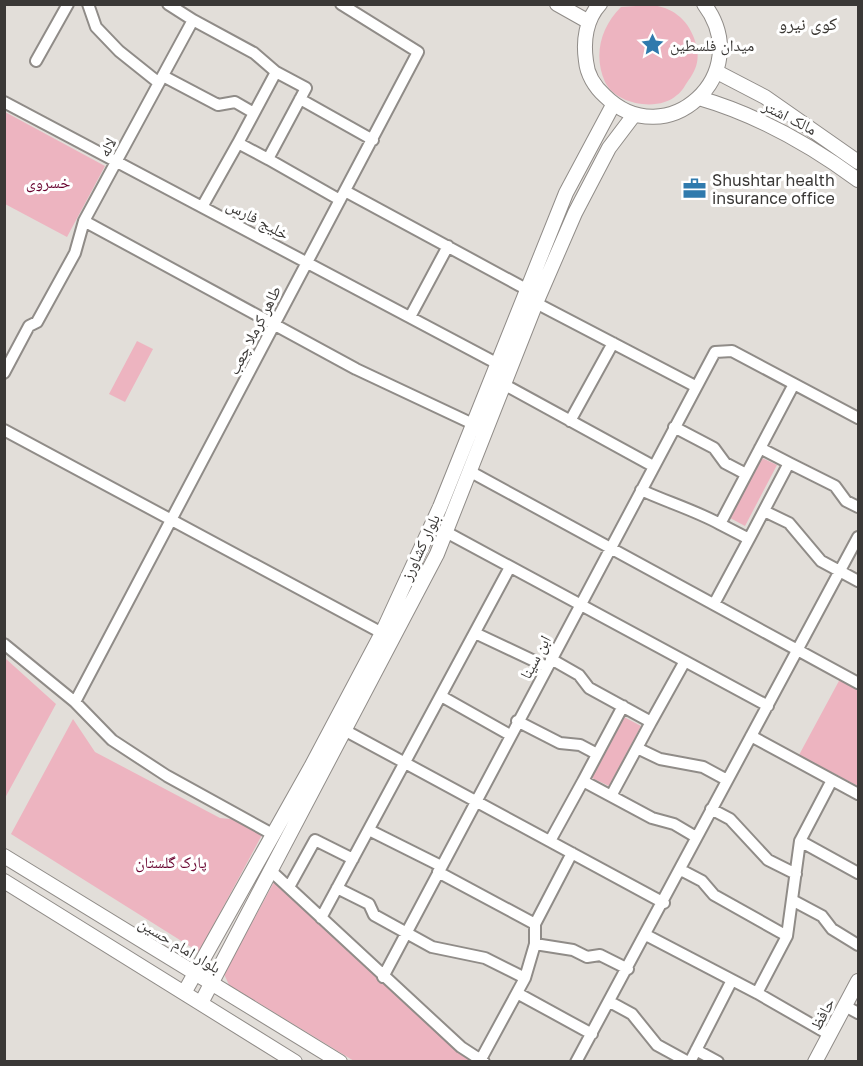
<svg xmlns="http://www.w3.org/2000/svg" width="863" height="1066" font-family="'Golos Text','Noto Naskh Arabic',sans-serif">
<rect width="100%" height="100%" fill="#e2ded9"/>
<path fill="#edb4c0" d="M651,5C672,7 687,19 694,38C700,55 699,66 688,81C685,85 682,92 677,95C659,112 616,105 605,82C593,55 601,27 621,7Z
M5,112L105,166L67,237L5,204Z
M137,341L153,349L125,402L109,394Z
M762,458L777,465L745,526L730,518Z
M5,658L56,704L5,798Z
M840,679L858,689V786L799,755Z
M624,717L641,726L609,786L592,778Z
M73,719L95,752L220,818L241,820L263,833L199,952L11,834Z
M274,882L453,1048L475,1061H354L229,985L224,974Z"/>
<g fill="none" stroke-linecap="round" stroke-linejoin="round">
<defs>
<path id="street" d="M88,4L96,27L119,51L159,83
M168,4L193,20
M36,61L68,4
M163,76L218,105L235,102L254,113
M300,99L373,140
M4,102L498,364
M268,159L340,200
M345,191L526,289
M202,207L238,143
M84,221L356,369L473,424
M536,303L695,386
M410,317L448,246
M4,373L29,326L37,322L75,253L84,221L193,20L254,53L276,72L306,88L268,159L238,143L276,72
M505,385L653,466
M570,421L613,343
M674,427L714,448L725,463L746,474
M4,430L382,633
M760,448L789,463L749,539L720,524L794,384
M789,463L835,486L846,501L858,507
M471,472L858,683
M641,490C667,502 694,510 720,524
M764,511L789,523L821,561L858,581
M446,532L768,706
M714,604L749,539
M475,633L547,667
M4,644L75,702L112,740L167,776L274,835
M551,659L579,675L589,688L651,722L611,796L583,781L623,706
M441,696L510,735
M75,702L418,52L341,4
M517,721L560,743L580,745L597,754
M651,722L685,661
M346,731L664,903
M751,736L858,794
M637,748L660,759L703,767L727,780
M611,796L652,818L674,824L696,837
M711,809L730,819L768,860L796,874
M369,830L441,866
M550,841L583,781
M800,841L858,873
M681,870L702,881L714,895L787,936
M271,871L461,1047L484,1062
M438,872L535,924
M289,887L315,840L353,859
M337,888L369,904L374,915L432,947L485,958L525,978
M792,900L822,916L832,929L858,945
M321,918L510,567
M646,935L757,993L830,1035
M535,944L573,950L587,957L600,955L628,969
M383,977L715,352L732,351L858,418
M517,993L592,1034
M757,993L787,936L800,841L832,780
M610,1002L632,1014L657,1045L688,1062
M845,1006L858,1013
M696,1050L718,1062
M481,1059L525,978L535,944V924L572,853
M576,1062L858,537
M690,1062L732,980"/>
<path id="secondary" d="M557,4L589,22
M600,4C586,19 583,41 586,61C587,74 595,87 605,96C666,156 757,74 704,4
M717,72L765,97L858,162
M699,98C758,115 809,144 858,180
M4,856L340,1062
M4,881L295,1062
M184,993L311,767L382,633L440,507L566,193L613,105
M201,1003L437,554L536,303L575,213L609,148L634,115
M815,1062L858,981"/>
</defs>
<use href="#street" stroke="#908c88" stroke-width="14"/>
<use href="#secondary" stroke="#908c88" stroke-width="16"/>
<use href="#street" stroke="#fff" stroke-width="10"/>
<use href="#secondary" stroke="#fff" stroke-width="14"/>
</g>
<defs>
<symbol id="sight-bare" viewBox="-9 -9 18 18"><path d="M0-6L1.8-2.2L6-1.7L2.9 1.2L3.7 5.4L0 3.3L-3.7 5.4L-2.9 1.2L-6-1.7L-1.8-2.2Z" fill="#2f7aad" stroke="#fff" stroke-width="2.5" paint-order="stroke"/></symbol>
<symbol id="office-bare" viewBox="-9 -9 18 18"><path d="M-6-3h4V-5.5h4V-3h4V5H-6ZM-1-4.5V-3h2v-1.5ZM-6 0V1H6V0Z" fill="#2f7aad" stroke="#fff" stroke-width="2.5" paint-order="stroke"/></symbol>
</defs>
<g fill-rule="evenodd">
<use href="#sight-bare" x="636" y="28" width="33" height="33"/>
<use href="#office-bare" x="678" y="172" width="33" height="33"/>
</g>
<g text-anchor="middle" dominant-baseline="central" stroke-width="6" stroke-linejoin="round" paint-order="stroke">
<g font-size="16" fill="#3a3836" stroke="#fff" text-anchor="start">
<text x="670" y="45">میدان فلسطین</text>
<text x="712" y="180">Shushtar health<tspan x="712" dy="18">insurance office</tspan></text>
</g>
<g font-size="16" fill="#3a3836" stroke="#fff">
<text transform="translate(790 117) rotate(27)">مالک اشتر</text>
<text transform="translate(107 147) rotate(-61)">لاله</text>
<text transform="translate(258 219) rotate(28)">خلیج فارس</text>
<text transform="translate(254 330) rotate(-63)">طاهر کرملا چعب</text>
<text transform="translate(420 547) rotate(-65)">بلوار کشاورز</text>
<text transform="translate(535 657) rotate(-62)">ابن سینا</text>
<text transform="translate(180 945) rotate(31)">بلوار امام حسین</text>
<text transform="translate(822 1014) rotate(-62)">حافظ</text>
</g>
<g font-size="16" fill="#67002d" stroke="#fff">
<text x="48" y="182">خسروی</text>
<text x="171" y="862">پارک گلستان</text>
</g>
<g font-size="18" fill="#3a3733" stroke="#fff">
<text x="808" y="23">کوی نیرو</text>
</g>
</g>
<rect width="863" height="1066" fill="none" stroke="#3a3836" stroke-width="12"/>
</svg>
